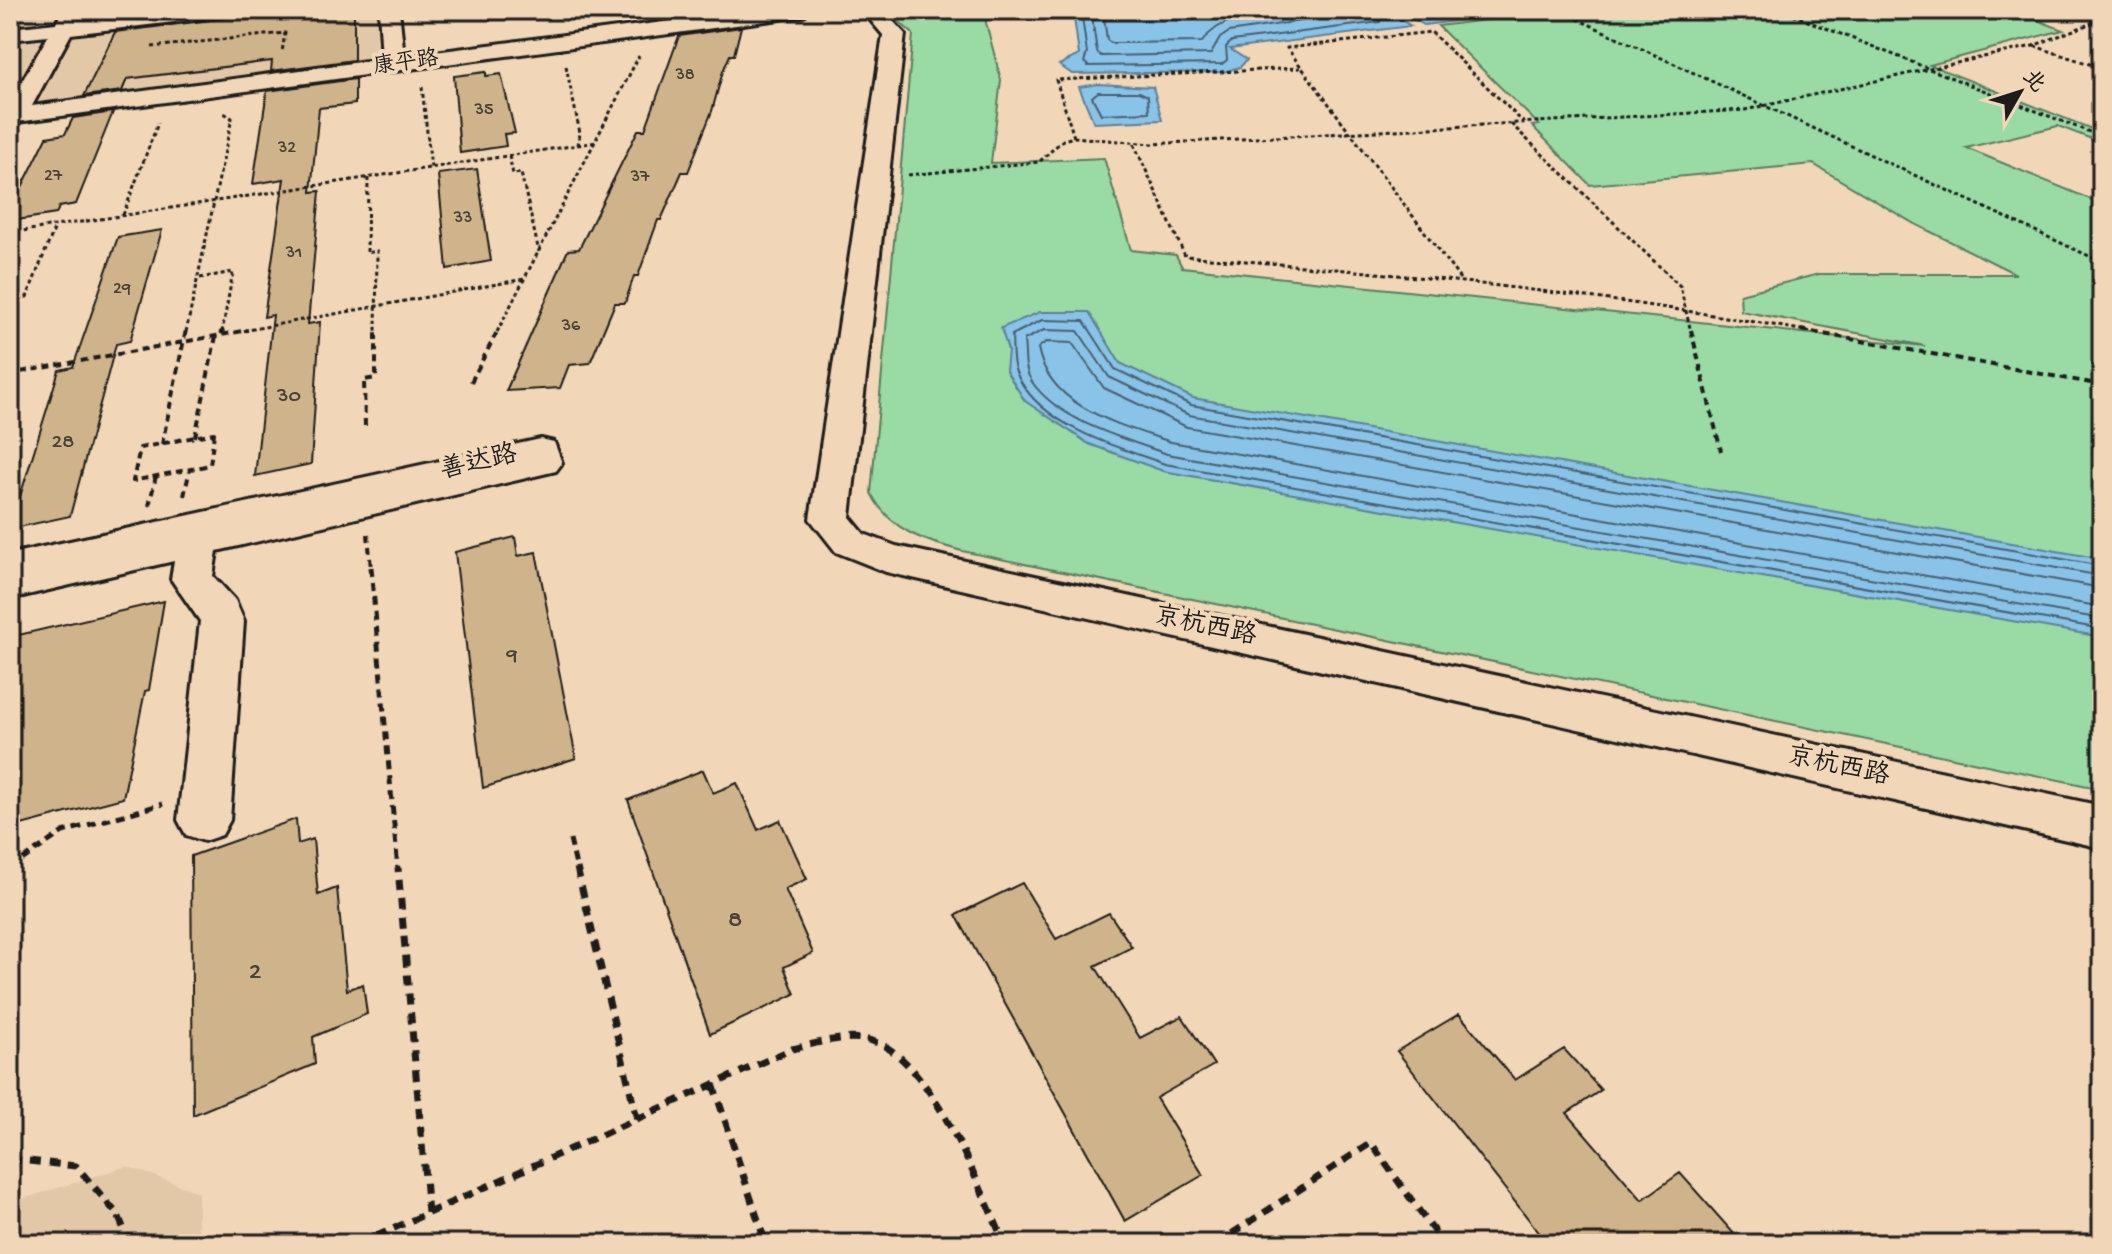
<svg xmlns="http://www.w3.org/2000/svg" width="2112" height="1254" font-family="'Gochi Hand','LXGW WenKai TC',sans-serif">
<rect width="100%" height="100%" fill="#f1d7b8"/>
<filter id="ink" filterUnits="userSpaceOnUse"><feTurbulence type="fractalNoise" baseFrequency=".0125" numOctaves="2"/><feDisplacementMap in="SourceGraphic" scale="16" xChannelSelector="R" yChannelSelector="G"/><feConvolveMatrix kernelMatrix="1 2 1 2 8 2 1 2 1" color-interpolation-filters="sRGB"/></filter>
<g filter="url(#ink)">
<path fill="#e3c8a7" d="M10,10H376L379,64L10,110Z
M127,1166L198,1192V1244H10V1203Z"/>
<path fill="#99daa5" stroke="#5a7b60" stroke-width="2" d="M886,10H1019V15H984L1001,80L991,163L1104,158L1131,250L1176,255L1182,267L1925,346L1741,311L1740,294L1819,274H2016L1913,223L1813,164L1590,185L1532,126L1539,125L1438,26L1544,13L1539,10H2012L2063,30L1930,65L2102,133V143L2058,126L1966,148L2102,204V789L962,551C924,541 890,531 871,493L913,34Z"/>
<path fill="#89c3e8" stroke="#5d8096" stroke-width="2" d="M1073,10H1384L1411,26L1230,49L1247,60L1240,67L1223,72L1072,74L1059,65L1079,55Z
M1398,10H1515L1521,13L1424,25Z
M1098,84L1153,87L1162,120L1094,123L1079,87Z
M1040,312H1089L1120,363L1193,398L2102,559V637L1163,471L1089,444L1025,401L1006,371L1008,350L1001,328Z"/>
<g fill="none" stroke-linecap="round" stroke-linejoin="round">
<path stroke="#485f6e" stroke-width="2" d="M1081,10L1087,53L1084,62L1088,66L1222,64L1227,60L1226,47L1232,41L1380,22L1382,10
M1091,10L1097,52L1101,56L1211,54L1220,38L1229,32L1372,10
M1103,10L1107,40L1111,43L1202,42C1224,11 1266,15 1301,10
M1098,92H1139L1148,96L1149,112L1101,114L1092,97Z
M2102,566L1191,405L1115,369L1084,321L1042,320L1012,335C1013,347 1011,361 1016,372C1038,426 1116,446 1165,464L2102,629
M2102,576L1189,415L1109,377L1078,331L1044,330L1024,340C1026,355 1023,368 1032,382C1060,422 1124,438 1167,454L2102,619
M2102,588L1187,427L1104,388L1072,343L1046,342L1038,348C1049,408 1121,425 1171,442L2102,607"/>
</g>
<path fill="#cfb38a" stroke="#1c1c1c" stroke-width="2" d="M291,10H354V60L271,71L272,61L127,79L122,91L84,96L115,32Z
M741,27L734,55H730L723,71L712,111L688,172H682L661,220H658L638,276H634L625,303H615L590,363L569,365L560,388L506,391L568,250L579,249L638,130H645L679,36Z
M486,72V76L501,74L515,133L504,134L506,146L460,153L454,76Z
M355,79V104L319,108L311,192L320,191L308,324L320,322L311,464L255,476L273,315L264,317L284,179L253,184L267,91Z
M113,112L76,204L59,207L56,214L10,221V211L47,137L65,134L73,118Z
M477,169L491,261L447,269L438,174Z
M162,230L130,341L116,344L70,516L10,529L59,370L73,367L118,237Z
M515,537L518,556L536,552L576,758L483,788L455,552Z
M164,601L149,690L145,691L123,798L10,828V637Z
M703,770L713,793L737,783L758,830L780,820L807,879L785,889L813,953L784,967L795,994L710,1034L628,800Z
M296,819L298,844L313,839L318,895L337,888L347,990L363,984L367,1014L313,1037L315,1064L193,1115L191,856Z
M1022,883L1056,939L1109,913L1132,947L1095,966L1140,1038L1182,1016L1214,1065L1156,1098L1203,1175L1125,1221L956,915Z
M1459,1014L1515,1080L1564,1049L1601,1090L1567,1113L1642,1200L1680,1173L1743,1244H1548L1397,1051Z"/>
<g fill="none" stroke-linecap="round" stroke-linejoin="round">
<defs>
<path id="minor" d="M63,10H83L78,20L169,10H235L225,16L71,34L32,106L382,59L379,10H399L404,56L755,10H812L802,16L10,123V102L48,36L10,40V28L56,23Z
M862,10H883L905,34L850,517L864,534L896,546L2102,806V848L886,572L836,552L810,519L883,35Z
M541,439L554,442L562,463L556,471L217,551L213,576L235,600L244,621L230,820L222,835L204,841L186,835L178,820L200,621L171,579L174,561L10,599V554Z"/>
</defs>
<use href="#minor" stroke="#1c1c1c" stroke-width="6"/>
<path stroke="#1c1c1c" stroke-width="3" stroke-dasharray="4 3" stroke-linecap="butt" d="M1558,10L2102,262
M1780,10L2102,137
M2034,46L2102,68
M152,47L285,33L282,52
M566,66L580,133L578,145
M422,87L431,168
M1511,124L1680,286L1691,332
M1074,137L1056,80L1300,68
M1134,144L1185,256C1396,273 1604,294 1812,332
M509,156L513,174L521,173L539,252
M908,175L1039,162L1063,140L1074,137L1152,144L1745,110L2033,46L2102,19
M368,178L367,253L377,251L376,332
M123,215L158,123
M10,233L597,142
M200,278L233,272L222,332
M1460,279L1287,48L1431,32L1523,122
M10,317L17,299L27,297L55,227
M186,332L232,118L224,113
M237,332L524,279
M497,332L639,56"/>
<path stroke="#1c1c1c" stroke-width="4" stroke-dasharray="7 5" stroke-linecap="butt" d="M1691,330L1721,451
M1801,330L2102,385
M10,346L17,345L10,364
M10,374L248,330
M471,382L498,330
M365,426L364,380L376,378V330
M214,433L210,465L133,481L140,448Z
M195,437L216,336L224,330
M162,444L186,330
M184,496L190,469
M149,506L156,476
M368,534L371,569"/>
<path stroke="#1c1c1c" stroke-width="5" stroke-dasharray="9 6" stroke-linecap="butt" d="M371,567L398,870
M570,840L577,870
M10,868L63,832L163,804"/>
<path stroke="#1c1c1c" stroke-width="7" stroke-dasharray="11 8" stroke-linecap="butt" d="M577,868L637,1119
M713,1084L766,1244
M10,1159L76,1166L118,1215L130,1244
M428,1213L792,1049C818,1043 851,1032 878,1043C934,1066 980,1190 1005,1244
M359,1244L428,1213L398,868
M1216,1244L1371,1143L1443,1244"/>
<use href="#minor" fill="#f1d7b8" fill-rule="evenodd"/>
</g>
</g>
<g text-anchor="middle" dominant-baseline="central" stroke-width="8" stroke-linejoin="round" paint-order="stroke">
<g font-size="18" fill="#494238">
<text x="685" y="75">38</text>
<text x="484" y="110">35</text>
<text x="287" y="148">32</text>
<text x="53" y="176">27</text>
<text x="640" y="177">37</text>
<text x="463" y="218">33</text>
<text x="294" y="253">31</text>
<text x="122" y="289">29</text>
<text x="571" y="326">36</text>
</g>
<g font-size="22" fill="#1c1c1c" stroke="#f1d7b8">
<text transform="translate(406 64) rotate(-8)">康平路</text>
</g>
<g font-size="22" fill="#494238">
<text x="289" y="397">30</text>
<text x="63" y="443">28</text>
<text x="512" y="657">9</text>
</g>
<g font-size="26" fill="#1c1c1c" stroke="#f1d7b8">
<text transform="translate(479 464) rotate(-13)">善达路</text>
<text transform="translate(1205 628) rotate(12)">京杭西路</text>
<text transform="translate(1838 768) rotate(12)">京杭西路</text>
</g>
<g font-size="26" fill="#494238">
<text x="735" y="921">8</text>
<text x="255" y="973">2</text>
</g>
</g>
<rect width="2112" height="1254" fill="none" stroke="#f1d7b8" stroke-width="40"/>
<rect x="20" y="20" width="2072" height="1214" fill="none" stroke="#1c1c1c" stroke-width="3" filter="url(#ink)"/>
<g transform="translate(2020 92) rotate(51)" stroke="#f1d7b8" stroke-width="6" paint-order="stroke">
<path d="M0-6L14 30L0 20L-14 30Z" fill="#1c1c1c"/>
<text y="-12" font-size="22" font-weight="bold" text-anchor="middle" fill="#1c1c1c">北</text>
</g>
</svg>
